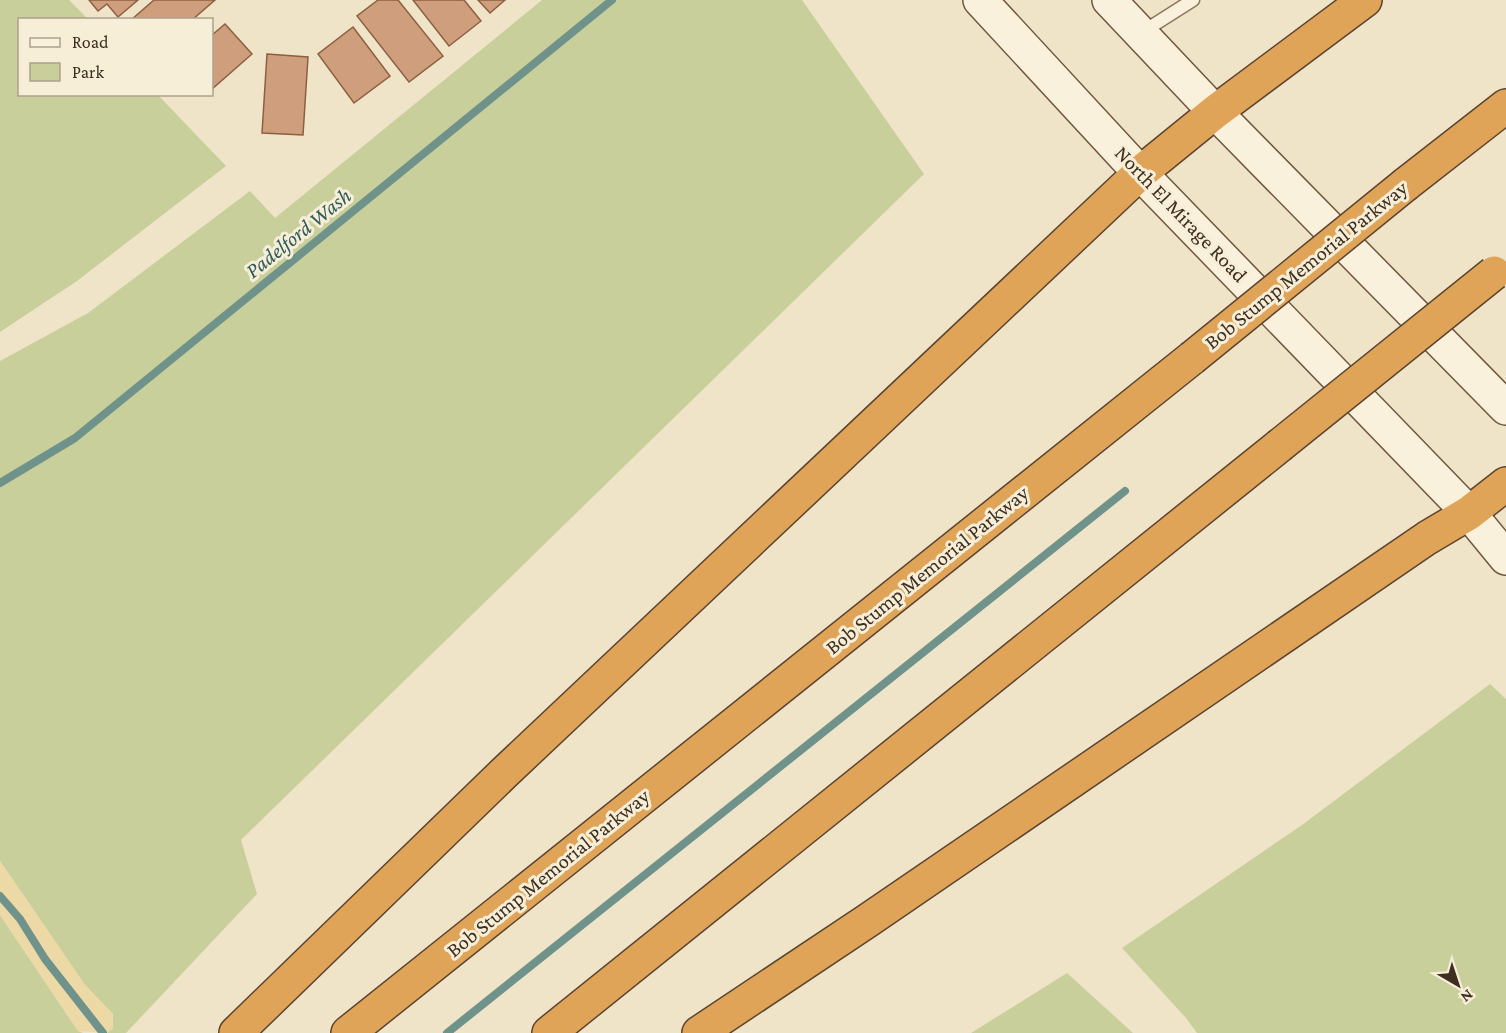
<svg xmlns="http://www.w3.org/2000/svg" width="1506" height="1033" font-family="'Crimson Pro',serif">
<rect width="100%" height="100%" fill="#f0e4c8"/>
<path fill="#c9cf9b" d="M0,0H69L88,19L20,20V94L158,95L226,166L77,281L0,332Z
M542,0H802L924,174L241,840L257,894L126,1033H107L113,1028V1014L85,985L0,861V361L88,313L250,191L275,218Z
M1490,684L1506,699V1033H1197L1186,1018L1122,948L1302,825Z
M0,915L78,1031L83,1033H0Z
M1067,973L1133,1033H971Z"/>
<path fill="#ecd9a5" d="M0,861L85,985L113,1014V1028L107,1033L78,1031L0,915Z"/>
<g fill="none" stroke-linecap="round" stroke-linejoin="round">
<path stroke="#6f938a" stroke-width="8" d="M0,483L75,438L612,0
M0,896L20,919L45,959L103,1033
M447,1033L1125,491"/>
</g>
<path fill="#cf9f7d" stroke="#8d5f41" stroke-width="1.5" d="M89,0H138L118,17L107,4L98,11Z
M154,0H215L192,20H131Z
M378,0H398L443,56L409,82L357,16Z
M413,0H464L481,21L449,46Z
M478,0H505L490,13Z
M225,24L252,54L212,89V35Z
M353,27L390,76L354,103L318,54Z
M267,54L308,57L303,135L262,133Z"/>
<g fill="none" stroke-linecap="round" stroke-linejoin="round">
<defs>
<path id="service" d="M1141,33L1193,0"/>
<path id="secondary" d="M980,0L1140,173L1469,513L1506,558
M1109,0L1215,112L1506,408"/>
<path id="motorway" d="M1406,184L1506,106
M236,1033L504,773L1140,173L1215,112L1365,0
M348,1033L1192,358
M549,1033L1279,446
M699,1033L867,921L1427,538L1469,513L1506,484"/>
</defs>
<use href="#service" stroke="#8d765c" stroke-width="15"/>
<use href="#secondary" stroke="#6f573f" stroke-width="36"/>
<use href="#motorway" stroke="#5b4430" stroke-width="36"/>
<use href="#service" stroke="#faf1dc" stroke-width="12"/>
<use href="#secondary" stroke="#faf1dc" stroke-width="33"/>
<use href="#motorway" stroke="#e0a458" stroke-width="33"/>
<defs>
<path id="motorway-bridge" d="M1192,358L1406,184
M1279,446L1494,273"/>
</defs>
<use href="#motorway-bridge" stroke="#5b4430" stroke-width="36" stroke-linecap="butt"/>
<use href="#motorway-bridge" stroke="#e0a458" stroke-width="33"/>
</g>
<g text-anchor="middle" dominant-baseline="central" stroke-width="6" stroke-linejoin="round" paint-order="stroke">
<g font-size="21" fill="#3d2e20" stroke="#f7eed8">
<text transform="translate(1181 214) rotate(46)">North El Mirage Road</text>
<text transform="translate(1306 265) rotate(-39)">Bob Stump Memorial Parkway</text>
<text transform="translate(927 570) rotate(-39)">Bob Stump Memorial Parkway</text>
<text transform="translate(548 873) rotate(-39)">Bob Stump Memorial Parkway</text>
</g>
<g font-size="22" font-style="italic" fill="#2f5d5a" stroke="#f7eed8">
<text transform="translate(298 233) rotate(-39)">Padelford Wash</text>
</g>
</g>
<rect x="18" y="18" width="195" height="78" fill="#f7eed8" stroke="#ada18e" stroke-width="1.5"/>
<rect x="30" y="38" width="30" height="9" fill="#faf1dc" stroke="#ada18e" stroke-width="1.5"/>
<text x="72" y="48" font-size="18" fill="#3d2e20">Road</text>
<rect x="30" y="63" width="30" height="18" fill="#c9cf9b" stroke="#ada18e" stroke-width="1.5"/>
<text x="72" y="78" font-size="18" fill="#3d2e20">Park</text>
<g transform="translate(1458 985) rotate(141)" stroke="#f7eed8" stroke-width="4.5" paint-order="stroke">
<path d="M0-4.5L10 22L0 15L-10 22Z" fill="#3d2e20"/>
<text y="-9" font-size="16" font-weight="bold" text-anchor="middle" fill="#3d2e20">N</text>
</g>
</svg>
